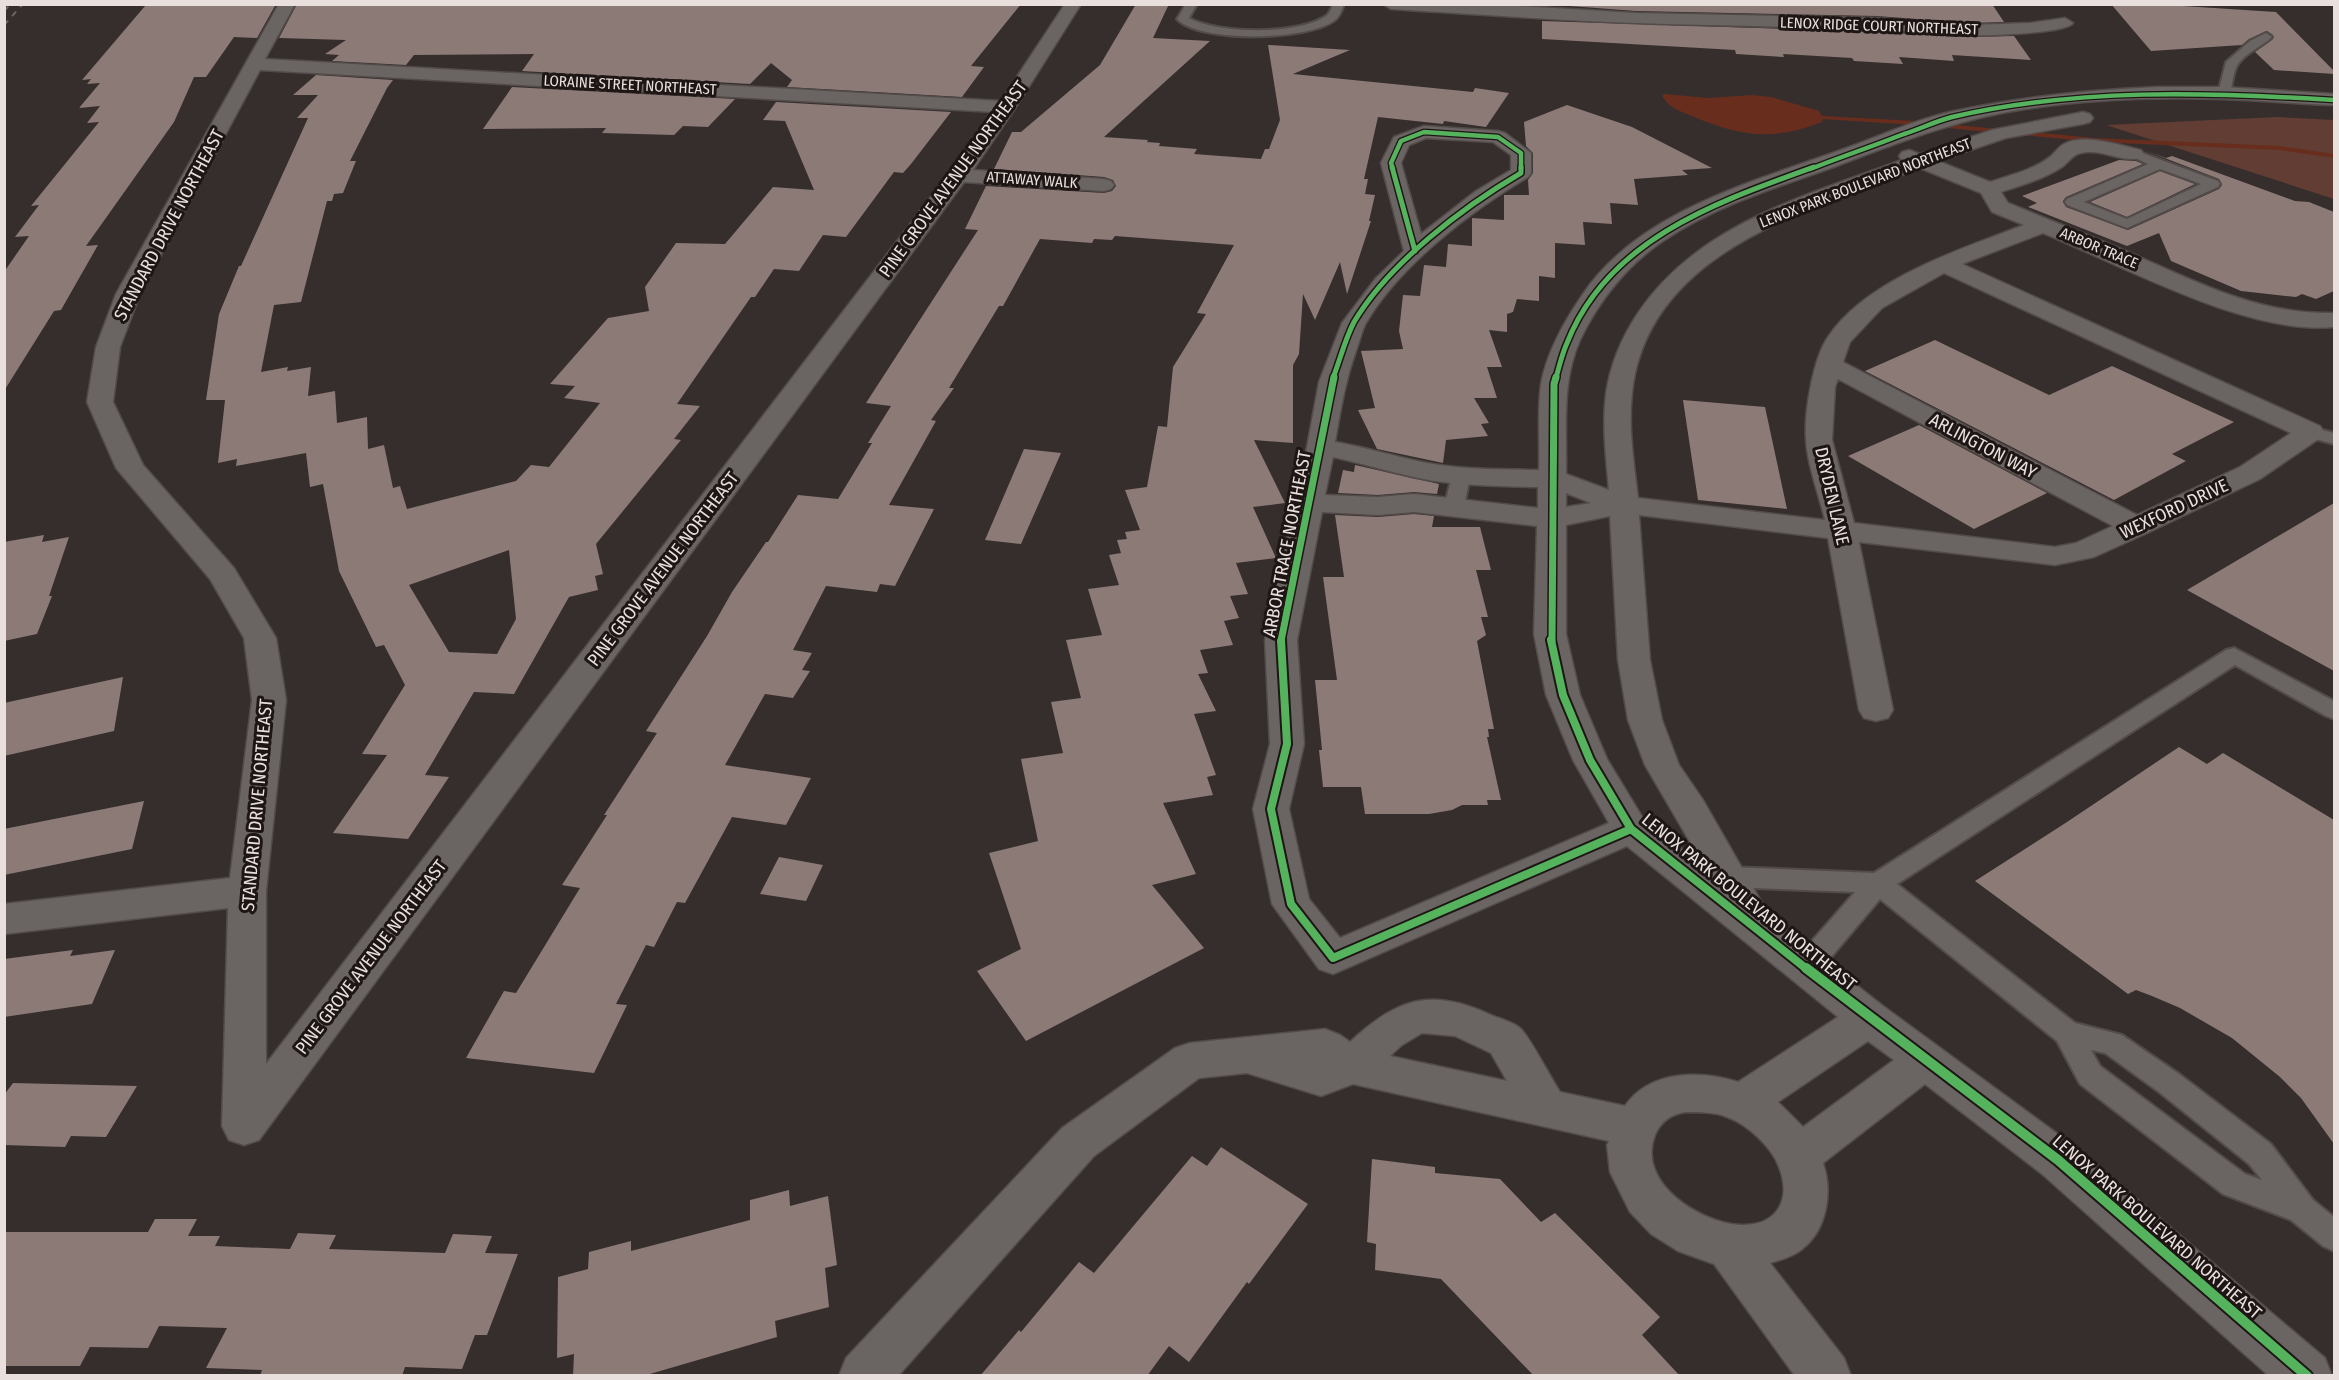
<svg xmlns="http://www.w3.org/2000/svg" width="2339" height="1380" font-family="'Fira Sans Condensed',sans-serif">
<rect width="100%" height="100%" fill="#362e2c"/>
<path fill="#613d33" d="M2277,117L2334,120V199L2106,125Z"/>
<path fill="#682d1d" d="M1664,94L1709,98L1752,95L1771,97L1819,111L1823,118L1822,122C1772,141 1741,137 1692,116C1680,111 1669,108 1662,96Z"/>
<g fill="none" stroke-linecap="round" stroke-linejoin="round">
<path fill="#682d1d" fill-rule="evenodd" d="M1823,116L1915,121L2095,138L2280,146L2334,154V158L2280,150L2095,142L1915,125L1821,119V117Z"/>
</g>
<path fill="#8c7a76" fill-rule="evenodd" d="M276,4L257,38L234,37L206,77H194L174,122L86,246L98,245L61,310L54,311L4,391V272L29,236L15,237L39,205L31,206L99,122L87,123L100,106L79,108L100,83L87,84L91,79L82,80L145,6Z
M297,4H1021L971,66L984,67L962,97L787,87L792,80L771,63L750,84L522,71L534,54L414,55L406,65L332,61L339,55L325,54L346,40L279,38Z
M1136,4H1169L1153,38L1210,41L1104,137L1148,140L1147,142L1160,143L1159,146L1197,149L1194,154L1261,159L1265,149H1269L1280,120L1268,45L1350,50L1293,74L1473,92L1475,88L1509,93L1486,127L1444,121L1443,124L1378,117L1364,179H1368L1365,194L1375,195L1369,221H1371L1347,294L1340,262L1315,320L1303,294L1299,354L1293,365V443L1254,440L1285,503L1253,507L1276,558L1236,563L1248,594L1230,596L1239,618L1224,621L1233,645L1200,650L1208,673L1198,674L1216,711L1194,714L1216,775L1207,777L1213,795L1163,803L1196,874L1152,885L1204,948L1026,1041L977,971L1021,949L989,853L1038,841L1021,759L1063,753L1051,702L1081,698L1066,640L1102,635L1088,589L1119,585L1109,555L1121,553L1117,540L1127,539L1125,532L1140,530L1125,490L1147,487L1158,426L1167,427L1173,367L1206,314L1197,313L1234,245L1115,236L1112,240L1094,239L1092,243L1040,239L1008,297L1003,306H999L949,388H954L931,420L936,421L889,505L934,509L895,586L880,584L877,592L826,586L793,650L812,653L802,670L810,671L793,698L765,694L725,765L811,778L786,825L732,817L685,903L677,902L654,947L646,945L616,1004L627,1005L594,1073L466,1058L504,991L516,993L580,888L562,885L607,815H604L657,733L646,731L707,636L732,592L766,542H768L798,495L838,499L872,443H868L891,406L866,403L978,230L965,229L986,186L1104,193L1112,191L1116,186L1113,180L1104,177L994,169L1012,132H1021L1100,65Z
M1543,4H1992L2004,22L1970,23L1877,16L1636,11Z
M2111,4H2152L2276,12L2334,71V74L2274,70L2255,52L2273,39V35L2267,31L2249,39L2242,45L2151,51Z
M1542,21L1880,32L1962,37L2014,36L2031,60L1952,55L1954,61L1899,57L1903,64L1854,61L1852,58L1783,54L1784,57L1736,54L1735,50L1542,39Z
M316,75L393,80L387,88L350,161H356L343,193L334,194L332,201H327L301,302L274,305L261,372L288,367L287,371L311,367L308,396L335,391L337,423L367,417L368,449L384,445L393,488L400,486L407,509L516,481L531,465L549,467L600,403L564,398L575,386L550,384L608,318L649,311L645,287L676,243L725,244L773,187L814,190L785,121L763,120L776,102L951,112L911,164L903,173L894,172L846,237L823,235L799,271L774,269L755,297H751L677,404L700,406L674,439L681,440L596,544L603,574L595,576L598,590L569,597L514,694L474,692L425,775L449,777L408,839L333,833L387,755L362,754L405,685L384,645L376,647L339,571L323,484L310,487L306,453L236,466L237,459L218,463L225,400H206L219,314L239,266H241L308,118H297L318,95H293ZM509,550L516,619L497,654L449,652L409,585Z
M512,87L735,99L708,127L683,126L674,135L602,133L606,128L483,129Z
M1567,105L1632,127L1712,168L1682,170L1688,175L1634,179L1638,205L1610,203L1612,224L1583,222L1585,245L1555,243V278L1539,276V301L1517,299L1513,312L1507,314V332L1489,330L1502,367H1487L1497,398H1474L1489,423L1481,424L1488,436L1446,440L1443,463L1377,449L1358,410L1375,408L1361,351L1403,349L1399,331L1403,295L1420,296L1424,265L1446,267L1448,244L1472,246V218L1504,220V195H1529L1528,180L1533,173V153L1526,146L1524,122Z
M2144,150L2166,158L2172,156L2295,201L2309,202L2334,212V291L2316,299L2302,294L2296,297L2241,291L2171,261L2159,233L2127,246L2028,207L2037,203L2022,196L2119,160L2136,161L2143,164L2066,197L2063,201L2066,207L2128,230L2219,189L2222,185L2219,179Z
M2160,171L2195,184L2127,217L2090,202Z
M1935,340L2049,395L2112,366L2234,422L2172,454L2186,461L2114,500L1865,371Z
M1683,400L1765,407L1787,509L1698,500Z
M1919,425L2047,493L1974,529L1848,456Z
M1024,449L1061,453L1021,544L985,540Z
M1355,465L1439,484L1437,494L1414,492L1378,495L1338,493L1343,470L1354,472Z
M2334,503V671L2187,590Z
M1414,514L1434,516L1432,527H1480L1491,570H1476L1488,617H1481L1486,635L1477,641L1494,729H1488L1489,737H1487L1501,800H1487L1488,805H1462L1452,810L1429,814H1365L1361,787H1323L1319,750H1322L1315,680H1337L1323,577H1344L1335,515L1378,517Z
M44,535L42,542L69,537L49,596H52L37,634L4,641V542Z
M123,677L114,731L4,756V703Z
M2179,747L2207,764L2223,753L2334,820V1144L2301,1098L2280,1077L2232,1038L2180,1008L2152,996L2136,990L2128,994L1975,881L2067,822Z
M144,801L132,849L4,875V829Z
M779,857L823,865L806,901L760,894Z
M73,950L70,956L115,950L92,1004L4,1017V959Z
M13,1083L137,1086L106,1137L71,1136L65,1147L4,1145V1095Z
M1221,1147L1308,1204L1249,1284L1247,1282L1189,1362L1169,1346L1147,1376H980L1019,1330L1021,1332L1079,1262L1094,1273L1192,1156L1207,1166Z
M1372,1159L1435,1167V1173L1500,1179L1541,1222L1555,1213L1660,1317L1642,1335L1680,1376H1534L1441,1279L1375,1270L1376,1244L1367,1242Z
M789,1190L790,1206L828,1196L837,1265L825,1268L829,1307L775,1321L777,1337L643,1376H573L574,1354L557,1358L558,1277L588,1269L589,1252L631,1241V1251L750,1220V1200Z
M155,1219H197L188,1236H220L215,1246L290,1249L298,1233L336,1235L329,1249L445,1253L453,1234L492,1236L485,1253L518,1254L487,1335H475L462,1369L405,1367L402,1376H260L262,1370L206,1368L227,1328L159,1326L148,1348L90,1347L80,1366H4V1232H148Z"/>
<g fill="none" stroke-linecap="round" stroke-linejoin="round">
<defs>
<path id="service" d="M1186,4H1197L1189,18C1217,34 1299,35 1326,16C1330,13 1331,9 1333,4H1344C1342,10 1340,16 1335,20C1309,41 1200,43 1177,19Z
M2266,33L2272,37C2262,47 2242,54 2236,68C2232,77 2233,87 2228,96H2220L2218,93L2226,62L2250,41Z
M2134,150L2218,181L2220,184L2218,187L2127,228L2067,205L2065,202L2067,199L2148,164L2127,154L2129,151ZM2160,169L2201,184L2127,219L2084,202Z
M2311,427L2334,433V444L2305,436L2302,432L2305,428Z
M1461,470L1468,472L1470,476L1464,507L1461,511H1447L1444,507L1452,476L1454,472Z
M2234,648L2334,701V719L2326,716L2235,665L1897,884L2075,1023L2122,1035L2179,1074L2271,1144L2313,1200L2334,1217V1251L2323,1246L2291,1220L2223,1194L2080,1084L2057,1041L1880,899L1816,975L1806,978L1796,975L1792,967L1796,959L1855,892L1729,887L1720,884L1716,877L1720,870L1729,867L1874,873L2226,650ZM2091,1050L2105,1053L2159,1092L2249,1164L2262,1180L2245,1174L2100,1066Z"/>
<path id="minor" d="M279,4H295L265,59L1001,101L1065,4H1081L1016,107L973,170L1104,179L1111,181L1114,185L1111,189L1104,191L964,182L259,1140L244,1145L229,1140L222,1126L228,908L4,934V904L230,878L252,700L244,638L210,579L116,468L87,402L96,347L116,294ZM260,70L994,112L977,137L266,1064V891L286,700L276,638L234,568L143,465L113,402L120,347L140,294Z
M1383,4H1486L1636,13L1877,18L1970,25L2030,23L2065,18L2073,23C2065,34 1979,36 1962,35C1853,26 1745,27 1636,23C1554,20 1473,14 1391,9Z
M2157,87H2224L2334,94V105C2297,104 2260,100 2223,99C2158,97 2090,99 2025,109C1957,119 1895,144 1831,168C1774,188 1713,207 1663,241C1627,265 1598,302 1580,340C1561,382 1567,430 1566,474L1609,490C1606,458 1602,425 1606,394C1610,365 1622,337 1638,313C1699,223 1806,196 1902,160L1899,156L1902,152L1909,150L1920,154L1992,130L2083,112L2090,114L2093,118L2090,122L2083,124L2006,138L1938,161L1990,182C2010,175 2033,170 2050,157C2055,153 2058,147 2064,144C2083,133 2120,145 2141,150L2144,154L2141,158C2121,163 2101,148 2081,153C2073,154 2069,162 2062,167C2044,179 2022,185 2001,192L2008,203C2050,220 2093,237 2135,255C2200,284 2262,315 2334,313V327C2246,335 2126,267 2043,233L1962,264L2320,426L2324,432L2320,438L2260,479L2147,533L2094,557L2055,565L1859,542L1893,710L1888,718L1876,721L1864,718L1859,710L1828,538L1639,515L1650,660L1662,720L1679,765L1703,800L1770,917L1883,1006L2074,1146L2325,1358L2332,1376H2269L2042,1174L1925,1084L1823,1163C1833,1192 1827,1231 1801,1250C1792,1257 1780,1260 1770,1263L1844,1358L1851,1376H1795L1714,1264L1678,1251L1651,1234L1630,1212L1610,1172L1607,1145L1609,1141L1353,1084L1321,1096L1247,1073L1199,1078L1094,1156L898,1376H839L846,1358L1062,1128L1175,1048L1190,1043L1325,1029L1340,1035L1350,1042C1397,998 1431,987 1491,1015C1500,1019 1514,1022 1521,1029C1530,1038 1551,1078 1560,1092L1625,1106C1650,1070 1700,1070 1738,1082L1838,1017L1627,846L1333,974L1319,969L1272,904L1253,809L1270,744L1265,640L1307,447L1319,382L1342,323L1376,278L1404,251L1381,163L1394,137L1424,126L1498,131L1505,133L1531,153V173L1528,177C1472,210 1400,265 1366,323C1362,330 1360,340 1357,348C1345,381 1341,408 1335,442C1365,447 1393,456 1422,462C1460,470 1500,469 1539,470C1540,442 1537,411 1541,384C1547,352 1565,320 1583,294C1639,211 1755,181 1844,149C1878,137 1914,120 1950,112C2019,97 2087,90 2157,87ZM1426,138L1493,142L1511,155V170L1476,191L1421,234L1401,163L1409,145ZM1920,168L1981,193L1992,212L2024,225C1961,249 1867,279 1828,337C1813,358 1804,414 1806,439C1807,464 1819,495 1825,520L1638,498C1634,464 1628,428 1632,393C1647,251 1809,210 1920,168ZM1944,273L2291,433L2240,467L2137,515L1843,362L1850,342L1882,308ZM1838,379L2113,526L2076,543L2055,547L1854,523L1832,440L1835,387ZM1333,457C1361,463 1389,472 1418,478C1458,486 1498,486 1538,487V508L1414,494L1378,497L1325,495ZM1566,493L1591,503L1566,507ZM1322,512L1378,515L1414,512L1537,526L1534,634L1546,695L1573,760L1609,823L1340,938L1309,899L1289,809L1304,744L1297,640ZM1610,516L1618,660L1628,720L1645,765L1704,866L1644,820L1607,759L1580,695L1566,634V525ZM1422,1033L1455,1036L1491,1053L1507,1081L1390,1056L1402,1045ZM1868,1041L1894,1060L1803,1127L1778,1102ZM1686,1112C1699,1112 1715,1112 1727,1117C1747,1124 1772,1147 1779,1167C1792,1200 1777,1226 1741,1225C1700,1223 1636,1183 1655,1135C1661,1121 1671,1114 1686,1112Z"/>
</defs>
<use href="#service" stroke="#524b4a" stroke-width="4"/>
<use href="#minor" stroke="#524b4a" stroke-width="3"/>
<use href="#service" fill="#6a6462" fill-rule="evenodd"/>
<use href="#minor" fill="#6a6462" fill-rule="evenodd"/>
<path stroke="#6c6564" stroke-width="2" stroke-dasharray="6 6" stroke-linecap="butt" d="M4,11L11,4
M4,25L23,4"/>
<defs>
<path id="cycleway-far4" d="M1393,169L1391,163L1401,141L1424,132L1498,137L1521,153V169
M1810,169C1841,157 1873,146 1904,134C1920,129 1936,121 1952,117C2078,88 2205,92 2334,100"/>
<path id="cycleway-far3" d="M1392,167L1415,251
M1333,378C1340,360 1345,339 1354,322C1389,263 1463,207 1521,173V167
M1556,378C1559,367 1562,354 1567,343C1608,239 1717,202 1814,167"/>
<path id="cycleway-far2" d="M1281,641L1334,377
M1552,641L1554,384L1556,377"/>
<path id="cycleway-far1" d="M1281,640L1287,744L1271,809L1291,904L1333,958L1631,829
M1551,640L1563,695L1590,760L1631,829L1808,970"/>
<path id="cycleway" d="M1806,968L2058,1160L2307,1376"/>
</defs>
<use href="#cycleway-far4" stroke="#1d1615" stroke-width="7"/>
<use href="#cycleway-far3" stroke="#1d1615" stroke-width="8"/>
<use href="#cycleway-far2" stroke="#1d1615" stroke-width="10"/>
<use href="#cycleway-far1" stroke="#1d1615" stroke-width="12"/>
<use href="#cycleway" stroke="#1d1615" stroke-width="14"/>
<use href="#cycleway-far4" stroke="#56b35d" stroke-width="4.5"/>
<use href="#cycleway-far3" stroke="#56b35d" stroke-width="5"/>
<use href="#cycleway-far2" stroke="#56b35d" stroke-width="7"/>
<use href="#cycleway-far1" stroke="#56b35d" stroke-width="8"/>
<use href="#cycleway" stroke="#56b35d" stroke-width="10"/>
</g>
<g text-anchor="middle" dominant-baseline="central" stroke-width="6" stroke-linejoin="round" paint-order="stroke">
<g font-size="15" fill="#e9e0dd" stroke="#1d1615">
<text transform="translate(1879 26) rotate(2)">LENOX RIDGE COURT NORTHEAST</text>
<text transform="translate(630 85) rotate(3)">LORAINE STREET NORTHEAST</text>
<text transform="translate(1032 180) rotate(4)">ATTAWAY WALK</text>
<text transform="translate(1865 183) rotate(-21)">LENOX PARK BOULEVARD NORTHEAST</text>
<text transform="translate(2099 248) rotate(23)">ARBOR TRACE</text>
</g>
<g font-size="18" fill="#e9e0dd" stroke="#1d1615">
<text transform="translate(953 179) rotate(-54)">PINE GROVE AVENUE NORTHEAST</text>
<text transform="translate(169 225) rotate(-62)">STANDARD DRIVE NORTHEAST</text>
<text transform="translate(1983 446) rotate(28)">ARLINGTON WAY</text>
<text transform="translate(1832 496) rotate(77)">DRYDEN LANE</text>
<text transform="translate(2174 509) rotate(-25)">WEXFORD DRIVE</text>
<text transform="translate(1287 544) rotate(-79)">ARBOR TRACE NORTHEAST</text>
<text transform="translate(663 569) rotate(-53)">PINE GROVE AVENUE NORTHEAST</text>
<text transform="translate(257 805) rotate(-85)">STANDARD DRIVE NORTHEAST</text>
<text transform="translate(1749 902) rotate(39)">LENOX PARK BOULEVARD NORTHEAST</text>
<text transform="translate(371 957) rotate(-53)">PINE GROVE AVENUE NORTHEAST</text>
<text transform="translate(2157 1227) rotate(41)">LENOX PARK BOULEVARD NORTHEAST</text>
</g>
</g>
<rect width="2339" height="1380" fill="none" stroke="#e9e0dd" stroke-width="12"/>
</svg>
